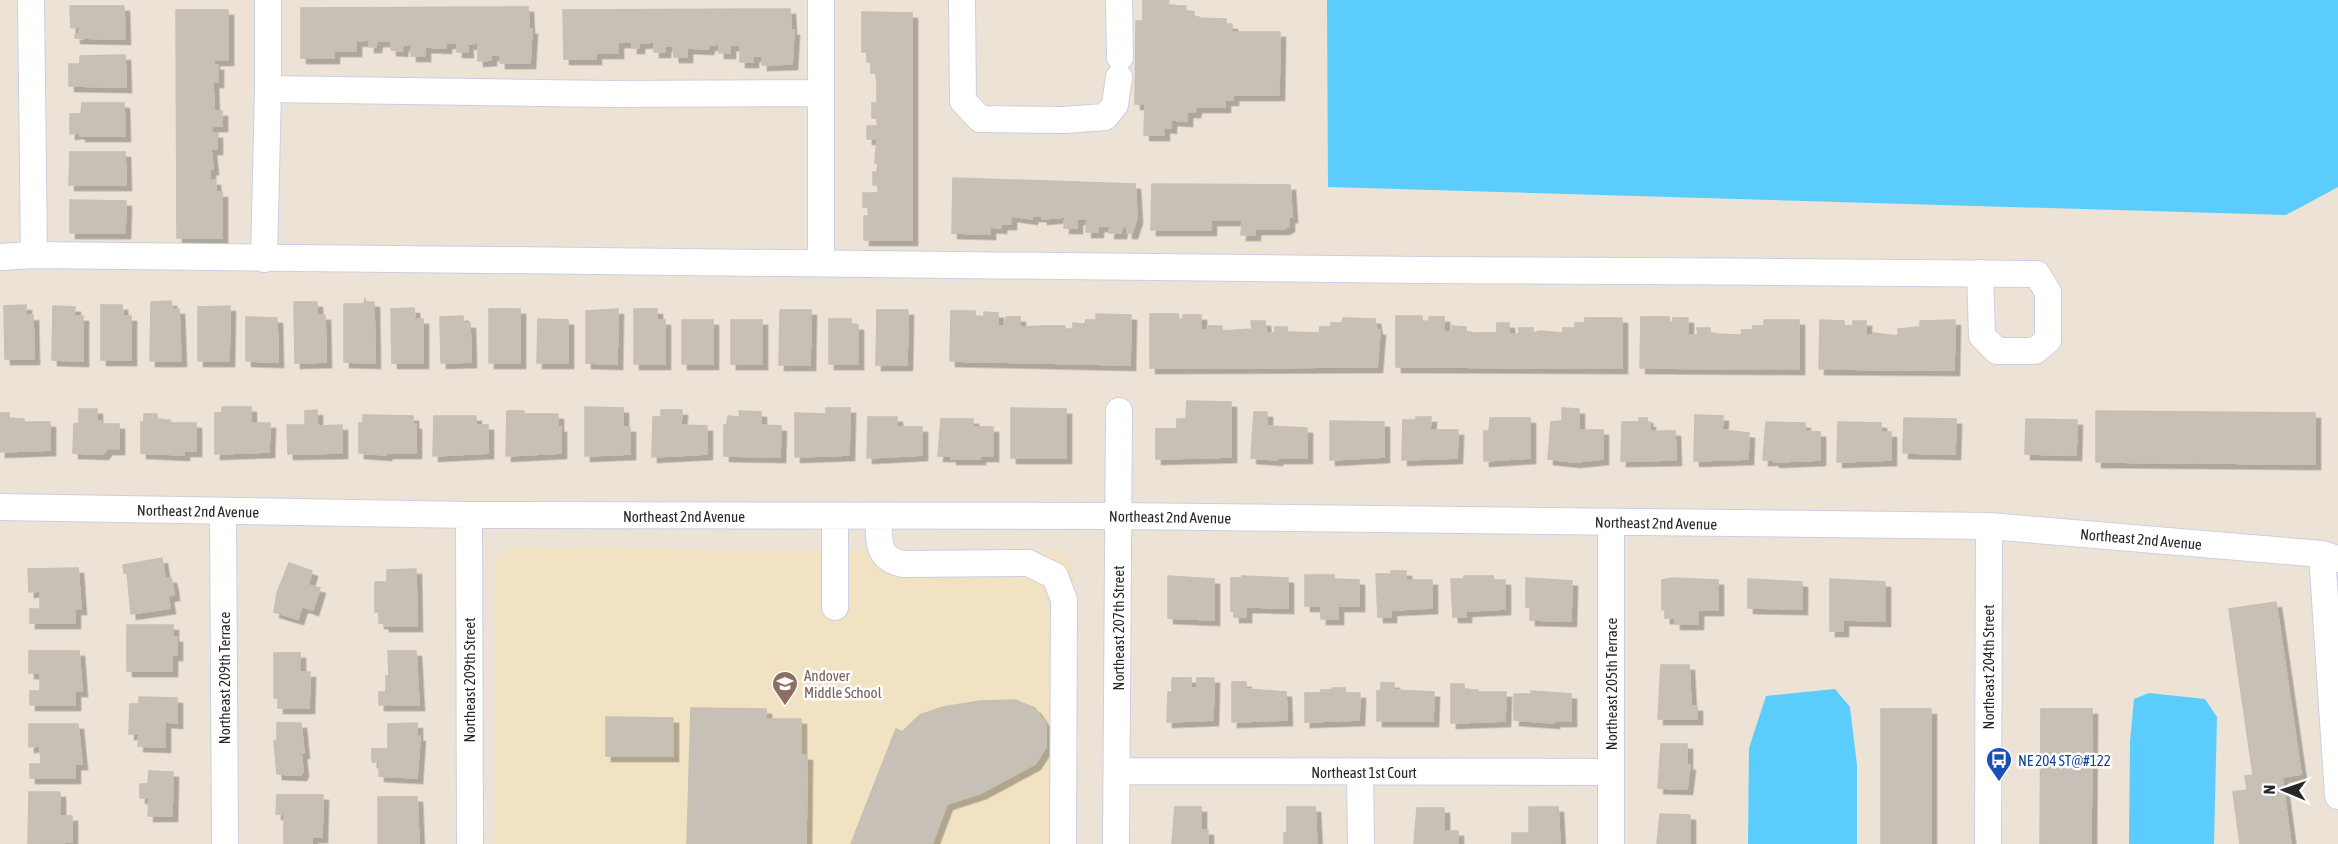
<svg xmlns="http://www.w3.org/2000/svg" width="2338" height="844" font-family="'Asap Condensed',sans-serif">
<defs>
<filter id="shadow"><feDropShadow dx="5.5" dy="5.5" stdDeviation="0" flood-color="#0004"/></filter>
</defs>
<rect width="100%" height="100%" fill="#ece3d6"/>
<path fill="#f0e2c2" d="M508,548L1063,551L1074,571L1075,844H495L496,559Z"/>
<path fill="#5bcdfc" d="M1327,0H2338V187L2286,215L1328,187Z
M1835,689L1850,707L1857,765V844H1748L1749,748L1766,696Z
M2149,693L2205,699L2217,717L2214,844H2129L2130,742L2134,699Z"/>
<path fill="#c6c0b6" stroke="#c7bfb0" stroke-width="1.5" filter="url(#shadow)" d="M1143,0H1169L1168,6H1186V11L1194,12V18L1226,19V24H1232V32H1280L1279,95H1233V100H1225V107H1196L1195,112H1187V121L1171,120V128L1164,127V135H1144L1145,104H1135L1136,21H1143Z
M70,6H124L125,39L75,38V35H79L80,27L71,28Z
M528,7L529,29H532L530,63H500V55H491V60L478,61V43L467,44L468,52H457V43H446V48L425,47V56H411V44L403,45L402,51L391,50V41H377L376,47H369V40L356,41V51H334V58H301V8Z
M790,9L791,30H794L792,64L762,65V56H753V62H740V45H730V53H719V44L709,45L708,49L687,48V57H674L673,46H665V52H654V42L639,43V48H632V42H618V53H596V59H564L563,10Z
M176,10H228V60H214V65H218V82H213L214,111H222V126H212V133H217V149H211L213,169H210V180H215L216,192H222V238H177Z
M862,12L912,13V240H864V216H869V207H863V193H878V185H873V172H877L878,163H875L877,139H867V126H878V118H872V103H877V73H871V62H867V52H862Z
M125,55L126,87L69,86V64H80V56Z
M82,103H124L125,136H80V133L70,134V114H81Z
M70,152H125L126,185H69Z
M953,178L1135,184L1137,218L1132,233H1127V227H1122L1121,233H1109L1110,226H1098V232H1086L1087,219H1077V228H1064L1065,217L1042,219V216H1032V219L1011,216V224H1001V228L990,227V234L952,233Z
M1152,184L1290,185L1292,217H1289V226L1284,229H1255V235H1241L1242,220H1211V230H1151Z
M70,200L126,201L125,233H70Z
M365,299L366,302H374L375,363L344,362V304H364Z
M171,301L172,309H179L181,361H150L151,302Z
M294,302H317V315H325L326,362L295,363Z
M26,305V316L33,315L34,359H5L4,306Z
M101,305H122L123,316H131V360H101Z
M53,306L75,307L74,316H83V361L52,360Z
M230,306L229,361H198V307Z
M414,308L415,319H423V363H392L391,309Z
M489,309H520V363H489Z
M618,309L617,364L586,363V311Z
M634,309H657V320H665V364H634Z
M780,310H811L810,365H779Z
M877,310H908L907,365H876Z
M951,311H975V317H984V312L998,313V326H1005L1006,317H1020V327L1043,326H1065V329H1073V323L1085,324L1086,320H1096V314L1131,315L1130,365L950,361Z
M1150,314H1178L1179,320H1183V315H1201V330H1207V326H1222V331L1252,329L1251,321H1265L1266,333H1275V327H1287V332L1319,333L1320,327H1331V323H1342L1343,318L1375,319L1377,330H1380L1377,367L1150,368Z
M463,316V323H470L471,362L441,363L440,317Z
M1396,316H1422V322H1429V317H1444V332H1452V326L1466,327V333H1497V323H1509V334H1519V328H1533V333L1540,331L1563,333V328H1575V323H1585V318H1622V368L1396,367Z
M246,317L277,318L278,362L246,361Z
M1641,317H1669V323H1673V318H1688V335H1698L1697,328H1710V334L1742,335L1741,330H1753V326H1764V320H1799V369L1640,368Z
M538,319L568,320V363H537Z
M829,319H851V325H858V364H829Z
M682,320H713V364H682Z
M731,320H762V364H731Z
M1820,320L1844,321V326H1853V321H1866V336L1873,335V333L1898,336V329L1920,327V321L1955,320L1954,370L1819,369Z
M1187,401L1231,402V457L1156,459V429H1177V419H1186Z
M222,407H251V423H270L269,452L215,454V413H222Z
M585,407L623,408V427H630V454L585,456Z
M826,408H850L849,455L795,457V413L826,414Z
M1011,408L1066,409V458H1011Z
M1562,408L1579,409V430H1603V459L1575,462L1548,459L1551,422L1562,421Z
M79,409H97V421H101V424H119V449H107L103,454L73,453L74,424L79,423Z
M317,410V423L320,426L342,425V453L288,454L287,425H305V411Z
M661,410H682L681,425L707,426V454L652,457L653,417H661Z
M507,411H524V414H558V427H561V453L506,456Z
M739,411L761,412V425L781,426L780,457L724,456V425H727L728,416L740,417Z
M2096,411L2315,413V464L2096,462Z
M1254,412H1267V426L1307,428V458H1277V460L1251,458Z
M0,413H9V419H24V422H50V450L0,452Z
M144,414H157V420H170L171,423H196V451H184V455L141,453V422H144Z
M363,415L413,416V424H416V453H386V455L359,453V423H363Z
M1695,415L1723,416L1722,430L1749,433L1748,459L1694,461Z
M434,416H476V425H488V453L433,456Z
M868,417H897V427H922V455L867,458Z
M1416,417H1431L1430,430H1458L1457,458L1402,460L1403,420H1416Z
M1490,418H1530V458L1484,461V431H1489Z
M1639,418H1647V422H1650V431H1675L1676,460L1621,461L1622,422H1639Z
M1904,418L1956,419L1955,454L1903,453Z
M941,419H973V427H993V456H980V459H951V456H938Z
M2026,419L2077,420L2076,455L2025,454Z
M1330,421L1384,422V457L1330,460Z
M1766,422L1805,423V431L1820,432V460L1774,462V460H1763Z
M1838,422L1881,423V432H1891V460L1837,462Z
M162,558L165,578H171L173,586L174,595L168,596L170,608L131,614L127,573H124L123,565Z
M289,563L312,571L308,585L320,588L313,610L302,606L298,619L274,612L277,593Z
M78,568L81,609H75V623H30V609H40V591L29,592L28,569Z
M416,569L417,626H384V623H379V612H375V582H387V570Z
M1391,571H1406V580H1432V608L1391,610V617H1378L1376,574H1391Z
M1305,575H1334V579L1359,580V606H1338V619H1321V606H1305Z
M1168,576L1214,579V620L1168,618Z
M1242,576L1288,578V608L1246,607V617H1234V611H1231V578H1241Z
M1464,576H1493V580H1505V609L1466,611V617H1453L1451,579H1464Z
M1526,578L1572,581L1571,621L1530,620V607H1526Z
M1672,578L1718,580V610H1698V624H1675V618H1665V609L1662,610V580Z
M1748,579L1802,582V609L1748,608Z
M1830,579L1885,582V621L1843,620V631H1830Z
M2276,602L2301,774L2282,777L2291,844H2240L2233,792L2247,790L2245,776L2253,775L2229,609Z
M127,625H173V637H177V655H172V671H127Z
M29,651H79L82,691H75V705H30V691H40V673H29Z
M388,651H416L419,705H379V692H386V676H389Z
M274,653H300V672H310L309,708H278V698H274Z
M1661,665H1689L1691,706H1697V719H1658Z
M1172,678H1191V688H1197V678H1214L1213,720L1167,722L1168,692H1172Z
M1232,682H1246V689L1286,692L1287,720L1232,722Z
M1381,683H1394V690L1434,692L1433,721H1377V691H1381Z
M1451,684H1464V690H1478V692H1506L1505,721L1451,723Z
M1332,688H1345V693H1360L1359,720L1305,722V693H1321V690H1332Z
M1531,691L1571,694V721H1554V723L1514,720V694H1531Z
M139,697L177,698V723L165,722V747L138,746L139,734H129L130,704H139Z
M1015,700L1035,708L1046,725V747L1035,764L981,793L947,804L932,844H851L896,729L902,732L920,715L943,707L980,701Z
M691,708L766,709V719H801V755H807L806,844H687Z
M1881,709H1931V844H1881Z
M2041,709H2092L2091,844H2040Z
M606,717L673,718V756H606Z
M277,723H301L304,753H301L303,771L301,775L277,774L274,741H277Z
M417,723V736H420L417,778L379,776V762H372V749H388V724Z
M29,724H78L82,764H75V778H30V764H41L40,746L29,747Z
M1661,744H1687V765H1690L1687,789L1658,788Z
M149,771L173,772L172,816H148L149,798H140V784H148Z
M29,792H60V816H72V842L28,844Z
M277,795H323L322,837H312V844H284V814H276Z
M378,797H417L419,844H378Z
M1175,807H1201V830H1208V844H1172Z
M1287,807H1315L1317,844H1284V833H1287Z
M1529,807H1558L1560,844H1512V833H1529Z
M1417,808H1444V831H1458V844H1414Z
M1660,814L1690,815V844H1657Z"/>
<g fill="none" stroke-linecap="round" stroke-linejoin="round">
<defs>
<path id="minor" d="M31,0L34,255C497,262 960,266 1423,270C1628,272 1832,271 2037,274L2048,292V340L2035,351H1997L1982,336L1980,273
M268,0V89
M962,0L963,101L980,119L1064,120L1105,117L1115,105L1119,77
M1119,0L1120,57
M0,257L34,255
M264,259L268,89L610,94L821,93
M821,262V0
M0,507L469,515L1118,516L1989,526L2322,554L2338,559
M223,512L225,844
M469,515L470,844
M835,516V607
M878,516C880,540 875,558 903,564L1028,563L1055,576L1064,600L1063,844
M2322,554L2338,796
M1117,771L1611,772
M1360,772L1361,844
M1116,844L1119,411
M1611,844V523
M1988,844L1989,526"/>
</defs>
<use href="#minor" stroke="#cbcfe2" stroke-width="28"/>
<use href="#minor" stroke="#fff" stroke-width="26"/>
</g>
<defs>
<symbol id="school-pin" viewBox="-11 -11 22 30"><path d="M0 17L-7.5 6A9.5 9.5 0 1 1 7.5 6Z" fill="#8d6e63" stroke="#fff"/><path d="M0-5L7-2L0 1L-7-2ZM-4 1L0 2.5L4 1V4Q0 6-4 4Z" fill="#fff"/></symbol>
<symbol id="bus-pin" viewBox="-11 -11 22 30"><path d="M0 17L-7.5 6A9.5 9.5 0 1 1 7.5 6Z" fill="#1a4fb4" stroke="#fff"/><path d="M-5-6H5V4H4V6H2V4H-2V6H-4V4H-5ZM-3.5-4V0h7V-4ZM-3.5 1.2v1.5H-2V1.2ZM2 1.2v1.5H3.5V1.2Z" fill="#fff"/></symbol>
</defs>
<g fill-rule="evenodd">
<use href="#school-pin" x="770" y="669" width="30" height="40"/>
<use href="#bus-pin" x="1984" y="745" width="30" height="40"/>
</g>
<g text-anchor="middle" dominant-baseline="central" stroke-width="5" stroke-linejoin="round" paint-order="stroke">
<g font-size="15" fill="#272727" stroke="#fff">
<text transform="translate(198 511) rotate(1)">Northeast 2nd Avenue</text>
<text x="684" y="516">Northeast 2nd Avenue</text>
<text transform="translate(1170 517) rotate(1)">Northeast 2nd Avenue</text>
<text transform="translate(1656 523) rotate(1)">Northeast 2nd Avenue</text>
<text transform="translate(2141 539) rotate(5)">Northeast 2nd Avenue</text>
<text transform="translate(1118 628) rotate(-90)">Northeast 207th Street</text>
<text transform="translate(1988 667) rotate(-90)">Northeast 204th Street</text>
<text transform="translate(224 678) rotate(-90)">Northeast 209th Terrace</text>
<text transform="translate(469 680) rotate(-90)">Northeast 209th Street</text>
<text transform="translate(1611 684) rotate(-90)">Northeast 205th Terrace</text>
<text x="1364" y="772">Northeast 1st Court</text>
</g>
<g font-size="15" fill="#785e54" stroke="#fff" text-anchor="start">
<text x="804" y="675">Andover<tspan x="804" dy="17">Middle School</tspan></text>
</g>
<g font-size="15" fill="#164399" stroke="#fff" text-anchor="start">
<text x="2018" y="760">NE 204 ST@#122</text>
</g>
</g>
<g transform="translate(2284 790) rotate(272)" stroke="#ffffff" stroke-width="4.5" paint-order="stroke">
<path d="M0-4.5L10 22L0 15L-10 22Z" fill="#272727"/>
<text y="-9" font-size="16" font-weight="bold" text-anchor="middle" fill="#272727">N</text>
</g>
</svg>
